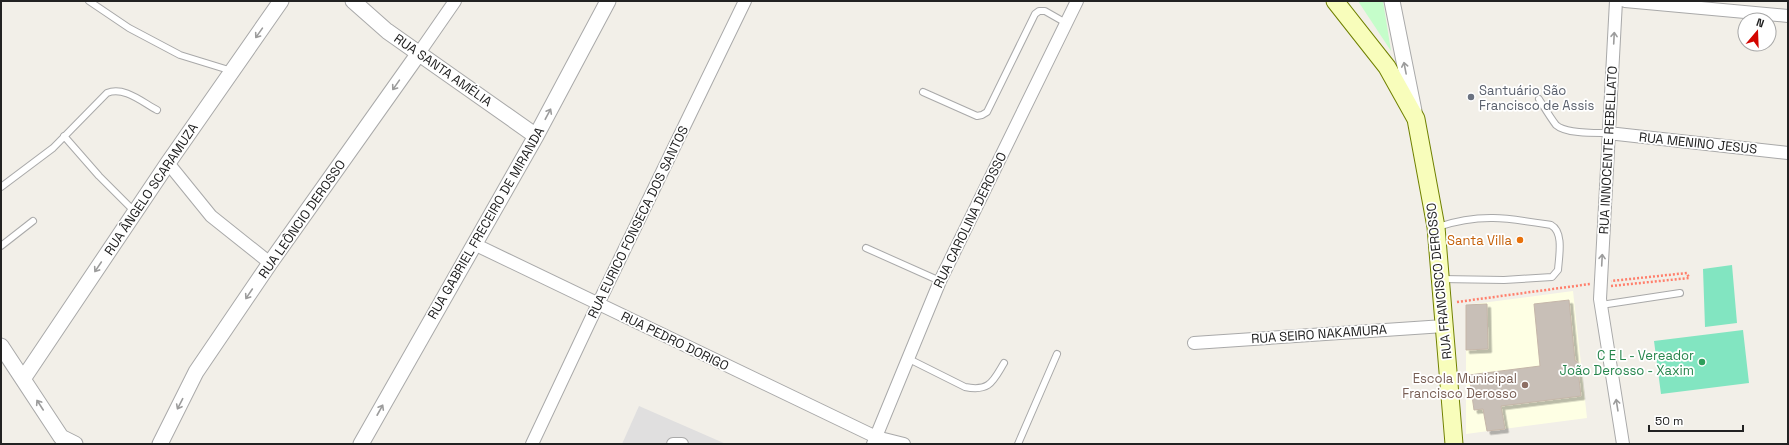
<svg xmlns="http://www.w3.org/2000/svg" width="1789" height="445" font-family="'Space Grotesk',sans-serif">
<defs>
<filter id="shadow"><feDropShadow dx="3.5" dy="3.5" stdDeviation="0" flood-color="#0004"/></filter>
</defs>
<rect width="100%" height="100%" fill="#f2efe8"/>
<path fill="#e0dfdf" d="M639,406L726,444H622Z"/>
<path fill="#feffe4" d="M1573,291L1587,418L1466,434V305Z"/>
<path fill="#c5fdca" d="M1358,1H1383L1391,51Z"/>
<path fill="#82e5c1" d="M1732,265L1737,323L1705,327L1703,269Z
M1743,330L1749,383L1661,394L1654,341Z"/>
<path fill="#c8bfb7" stroke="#c5b6a9" filter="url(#shadow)" d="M1569,300L1575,361H1577L1581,396L1501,406L1505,429L1487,431L1483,409L1474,410L1469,375L1540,366L1534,304Z
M1487,304L1488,349L1466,350V305Z"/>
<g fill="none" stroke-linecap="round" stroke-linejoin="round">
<defs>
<path id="service" d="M89,1L129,28L180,55L232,71
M923,92L977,116L982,115L987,112L1035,14L1039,11H1045L1066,23
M1539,99C1544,107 1550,117 1556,125C1566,134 1595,133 1608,133
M64,136L99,176L135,212
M1,187L53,148L107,93C124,86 142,102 157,110
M1438,227C1480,213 1508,218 1551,225C1564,232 1559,256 1558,270L1552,277L1504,280L1441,279
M1,246L33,221
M866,248L940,281
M1601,305L1680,293
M907,358L965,387C990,392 993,381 1004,363
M1018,444L1057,354"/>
<path id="minor" d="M1616,1L1600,299L1623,444
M1625,1L1788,16
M419,53L455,1
M1608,133L1788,153
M168,163L211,216L270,263
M474,244L876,437L904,444
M1194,343L1444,326
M532,444L598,304L745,1
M673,444H682
M873,444L940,281L1077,1"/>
<path id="tertiary" d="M353,1L387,31L536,136
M1392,1L1414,111
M1,346L61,437L75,444
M23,379L168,163L281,1
M160,444L196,372L270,263L419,53
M361,444L536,136L608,1"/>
<path id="secondary" d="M1335,1L1387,67L1416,119L1436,227L1454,444"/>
</defs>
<use href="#service" stroke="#a9a9a9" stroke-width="8"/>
<use href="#minor" stroke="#a9a9a9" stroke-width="14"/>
<use href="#tertiary" stroke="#a9a9a9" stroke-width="17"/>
<use href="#secondary" stroke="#708100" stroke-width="19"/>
<path stroke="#ff7f6c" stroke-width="2.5" stroke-dasharray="2 2" stroke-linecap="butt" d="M1611,286L1689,278L1687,273L1611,281
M1457,302L1590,284"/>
<use href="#service" stroke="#fff" stroke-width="6"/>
<use href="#minor" stroke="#fff" stroke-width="12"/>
<use href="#tertiary" stroke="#fff" stroke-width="15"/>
<use href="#secondary" stroke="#f8fdbb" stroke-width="17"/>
</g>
<defs><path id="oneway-shaft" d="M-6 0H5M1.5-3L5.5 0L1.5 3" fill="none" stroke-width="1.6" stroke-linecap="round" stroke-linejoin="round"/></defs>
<g stroke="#9c9c9c">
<use href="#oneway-shaft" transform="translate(259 33) rotate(125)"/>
<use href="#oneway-shaft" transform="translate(1614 38) rotate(-87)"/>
<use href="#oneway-shaft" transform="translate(1405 68) rotate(-101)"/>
<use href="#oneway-shaft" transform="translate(396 85) rotate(125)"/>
<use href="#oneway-shaft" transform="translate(548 114) rotate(-62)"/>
<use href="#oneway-shaft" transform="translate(1602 260) rotate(-87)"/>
<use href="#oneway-shaft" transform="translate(98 267) rotate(124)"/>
<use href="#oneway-shaft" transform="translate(249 294) rotate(124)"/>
<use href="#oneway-shaft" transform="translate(180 404) rotate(117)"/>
<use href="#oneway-shaft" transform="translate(40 405) rotate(-123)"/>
<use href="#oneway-shaft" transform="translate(1617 405) rotate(-99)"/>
<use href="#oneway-shaft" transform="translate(380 410) rotate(-61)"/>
</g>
<circle fill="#6b7280" stroke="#fff" stroke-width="1.5" cx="1471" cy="97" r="4"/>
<circle fill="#e8710a" stroke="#fff" stroke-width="1.5" cx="1520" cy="240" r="4"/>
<circle fill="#2e9e5b" stroke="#fff" stroke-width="1.5" cx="1702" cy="362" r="4"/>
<circle fill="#8d6e63" stroke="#fff" stroke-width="1.5" cx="1525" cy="385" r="4"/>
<g text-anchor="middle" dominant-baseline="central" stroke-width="3.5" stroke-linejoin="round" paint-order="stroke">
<g font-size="13" fill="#222" stroke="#fff">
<text transform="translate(443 70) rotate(35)">RUA SANTA AMÉLIA</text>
<text transform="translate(1698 143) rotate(6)">RUA MENINO JESUS</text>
<text transform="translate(1608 150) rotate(-87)">RUA INNOCENTE REBELLATO</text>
<text transform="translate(151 189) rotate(-56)">RUA ÂNGELO SCARAMUZA</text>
<text transform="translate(302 219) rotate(-55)">RUA LEÔNCIO DEROSSO</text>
<text transform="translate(970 220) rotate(-64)">RUA CAROLINA DEROSSO</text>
<text transform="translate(638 222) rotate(-64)">RUA EURICO FONSECA DOS SANTOS</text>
<text transform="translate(486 223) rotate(-60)">RUA GABRIEL FRECEIRO DE MIRANDA</text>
<text transform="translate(1439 281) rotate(-96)">RUA FRANCISCO DEROSSO</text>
<text transform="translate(1319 334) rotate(-4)">RUA SEIRO NAKAMURA</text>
<text transform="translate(675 341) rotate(26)">RUA PEDRO DORIGO</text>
</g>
<g font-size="13" fill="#5b616d" stroke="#fff" text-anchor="start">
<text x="1479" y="90">Santuário São<tspan x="1479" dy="15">Francisco de Assis</tspan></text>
</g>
<g font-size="13" fill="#c56008" stroke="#fff" text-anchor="end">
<text x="1512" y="240">Santa Villa</text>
</g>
<g font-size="13" fill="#27864d" stroke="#fff" text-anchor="end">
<text x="1694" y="355">C E L - Vereador<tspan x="1694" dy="15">João Derosso - Xaxim</tspan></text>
</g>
<g font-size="13" fill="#785e54" stroke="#fff" text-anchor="end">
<text x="1517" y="378">Escola Municipal<tspan x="1517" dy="15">Francisco Derosso</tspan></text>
</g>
</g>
<rect width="1789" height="445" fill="none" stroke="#222222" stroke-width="4"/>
<g transform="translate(1757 32) rotate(19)"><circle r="19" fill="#ffffff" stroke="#a7a7a7"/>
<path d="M0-3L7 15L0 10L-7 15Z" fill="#d30500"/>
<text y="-6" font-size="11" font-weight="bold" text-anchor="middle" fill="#222222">N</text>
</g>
<path d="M1649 425v6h94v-6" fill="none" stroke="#222222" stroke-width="2"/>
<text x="1655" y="425" font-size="12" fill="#222222" stroke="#ffffff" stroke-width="3" paint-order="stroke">50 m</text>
</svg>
